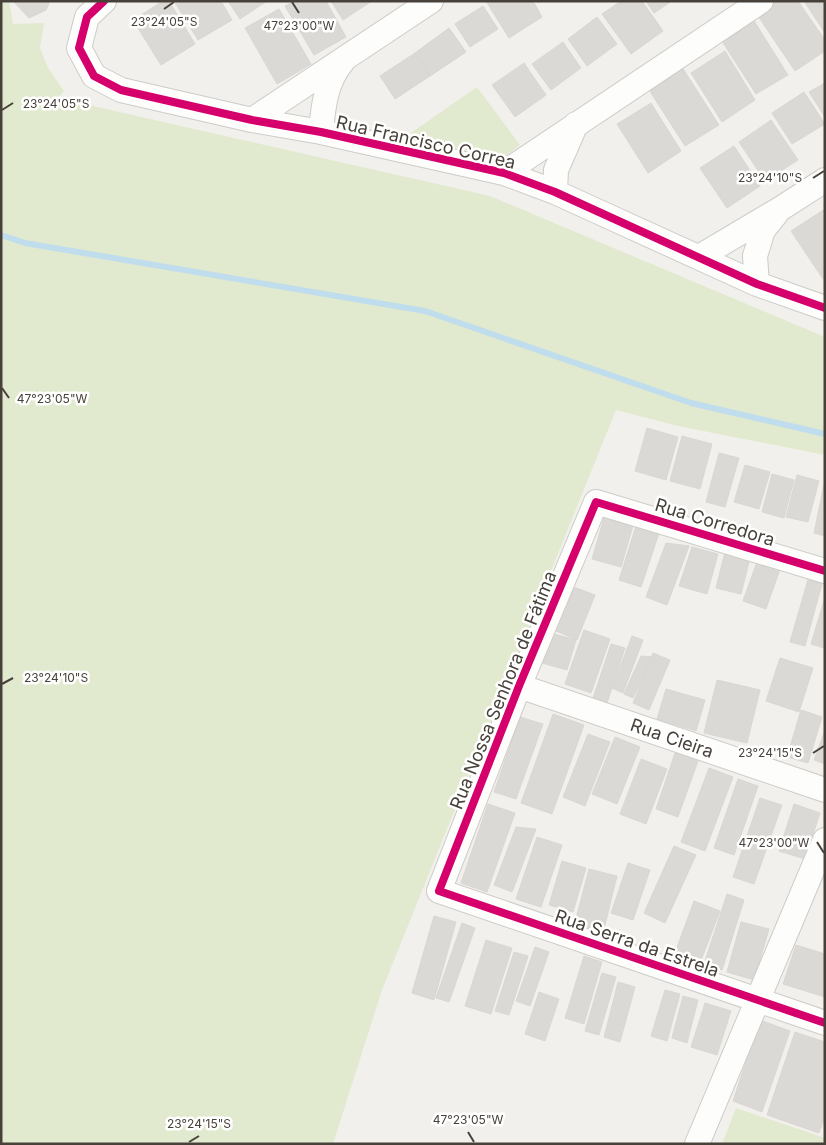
<svg xmlns="http://www.w3.org/2000/svg" width="826" height="1145" font-family="Inter,sans-serif">
<rect width="100%" height="100%" fill="#f2f0ec"/>
<path fill="#e1eace" d="M1,1H9L13,24L44,23L40,48L48,68L64,91L58,98L490,196L825,337V455L678,426L616,410L382,990L333,1144H1Z
M477,87L520,145L503,158L405,137Z
M736,1108L825,1138V1144H722Z"/>
<g fill="none" stroke-linecap="round" stroke-linejoin="round">
<path stroke="#c0dded" stroke-width="6" d="M1,235L25,243L425,311L691,403L825,434"/>
</g>
<path fill="#dbd9d5" stroke="#dad7d2" d="M15,1H50L46,10L29,18L15,3Z
M163,1H169L195,44L161,65L133,20Z
M174,1H221L232,20L198,40Z
M228,1H267L240,19Z
M295,1H326L346,37L314,55L285,6Z
M331,1H372L343,20Z
M486,1H533L542,17L509,38Z
M621,1H642L663,31L631,54L602,14Z
M646,1H672L654,13Z
M773,1H798L825,40V51L795,71L756,13Z
M804,1H825V33Z
M483,6L498,29L470,47L455,24Z
M279,9L311,64L277,84L245,28Z
M751,16L788,75L756,94L720,38Z
M597,17L617,44L587,66L568,39Z
M449,28L466,52L430,76L415,53Z
M563,42L581,68L551,90L532,64Z
M725,51L755,100L722,122L691,73Z
M415,53L430,76L395,99L380,76Z
M524,63L546,95L515,117L492,85Z
M680,64L719,125L685,146L646,85Z
M825,83V117L809,92Z
M804,92L825,124L792,144L772,113Z
M651,103L681,151L648,173L617,124Z
M771,120L798,160L765,181L739,142Z
M734,146L760,186L727,208L700,168Z
M825,209V278L823,279L791,231Z
M647,428L678,437L666,480L635,471Z
M682,436L712,444L700,489L670,481Z
M719,453L739,458L725,507L706,502Z
M745,465L770,472L759,509L734,502Z
M772,474L794,480L784,518L762,512Z
M797,475L819,481L808,522L786,517Z
M824,484H825V536L814,533Z
M605,514L634,522L621,567L592,559Z
M636,526L659,533L641,587L619,580Z
M666,543L689,546L667,605L646,597Z
M692,547L718,554L707,594L679,586Z
M726,548L751,554L741,594L716,588Z
M757,562L780,569L766,609L743,601Z
M809,576L823,580L805,646L790,642Z
M571,586L595,595L577,640L554,630Z
M825,597V646L824,648L811,644Z
M584,630L610,639L591,693L565,684Z
M551,633L576,640L567,670L542,663Z
M632,636L643,640L623,693L612,688Z
M611,644L625,648L607,703L593,698Z
M653,653L670,660L649,710L633,703Z
M641,656L652,657L633,698L624,694Z
M780,658L813,668L799,712L766,701Z
M717,680L760,690L747,743L704,733Z
M666,689L705,700L696,731L657,719Z
M801,710L822,717L808,763L787,757Z
M553,714L584,725L552,814L521,803Z
M520,717L543,724L516,799L494,792Z
M825,730V764L814,760Z
M588,734L610,742L585,806L563,797Z
M615,737L640,747L617,804L592,794Z
M675,753L698,761L678,817L656,809Z
M641,759L667,769L646,824L620,814Z
M709,768L733,777L705,851L681,842Z
M738,779L758,786L734,855L714,848Z
M760,798L782,805L754,884L733,877Z
M488,804L515,813L487,892L461,883Z
M794,804L820,813L805,859L779,851Z
M516,827L536,829L512,892L494,885Z
M537,837L562,845L541,907L516,899Z
M674,846L696,855L665,923L644,913Z
M562,861L586,868L573,912L549,905Z
M628,863L650,870L633,920L611,913Z
M589,869L617,876L603,933L574,926Z
M727,894L744,900L722,970L704,964Z
M694,901L720,911L700,963L675,953Z
M434,916L456,922L434,1000L412,993Z
M741,922L769,929L754,980L727,972Z
M462,923L475,928L449,1002L436,998Z
M486,940L512,948L491,1014L465,1006Z
M796,945L825,954V997L783,984Z
M535,947L549,952L530,1006L516,1001Z
M514,952L528,956L509,1015L495,1011Z
M584,956L602,962L584,1024L565,1018Z
M602,973L616,977L599,1035L585,1031Z
M618,982L635,987L620,1042L604,1037Z
M665,990L680,994L667,1041L651,1036Z
M539,992L559,999L545,1041L525,1034Z
M683,996L698,1000L687,1043L672,1038Z
M705,1003L731,1011L717,1055L691,1047Z
M760,1020L790,1031L762,1112L733,1101Z
M795,1032L825,1042V1117L819,1133L767,1115Z"/>
<g fill="none" stroke-linecap="round" stroke-linejoin="round">
<defs>
<path id="minor" d="M104,1L87,17L79,48L94,76L121,90L252,120L321,132L504,173L555,192L757,284L825,308
M252,120L431,1
M321,132C323,106 326,81 343,61
M504,173L761,1
M555,192L556,170L576,124
M699,257L780,209L825,180
M757,284L755,256L763,230L776,214
M825,571L596,502L519,686L439,891L825,1023
M519,686L825,790
M697,1144L825,840"/>
</defs>
<use href="#minor" stroke="#ceccc8" stroke-width="26"/>
<use href="#minor" stroke="#fdfdfc" stroke-width="24"/>
<defs>
<path id="cycleway" d="M104,1L87,17L79,48L94,76L121,90L252,120L321,132L504,173L555,192L757,284L825,308
M825,571L596,502L519,686L439,891L825,1023"/>
</defs>
<use href="#cycleway" stroke="#fff" stroke-width="11"/>
<use href="#cycleway" stroke="#d6006c" stroke-width="8"/>
</g>
<path fill="none" stroke="#484139" stroke-width="2" d="M292,2L299,13M164,9L174,2M2,110L13,103M813,178L824,171M2,388L9,398M2,684L13,678M813,753L824,746M817,842L824,853M468,1132L474,1142M189,1142L199,1136"/>
<g text-anchor="middle" dominant-baseline="central" stroke-width="5" stroke-linejoin="round" paint-order="stroke">
<g font-size="18" fill="#484139" stroke="#fff">
<text transform="translate(426 142) rotate(13)">Rua Francisco Correa</text>
<text transform="translate(715 522) rotate(17)">Rua Corredora</text>
<text transform="translate(503 690) rotate(-68)">Rua Nossa Senhora de Fátima</text>
<text transform="translate(672 738) rotate(19)">Rua Cieira</text>
<text transform="translate(637 943) rotate(19)">Rua Serra da Estrela</text>
</g>
</g>
<g font-size="12" text-anchor="middle" fill="#484139" stroke="#fff" stroke-width="5" stroke-linejoin="round" paint-order="stroke">
<text x="164" y="26">23°24'05"S</text>
<text x="299" y="30">47°23'00"W</text>
<text x="56" y="108">23°24'05"S</text>
<text x="770" y="182">23°24'10"S</text>
<text x="52" y="403">47°23'05"W</text>
<text x="56" y="682">23°24'10"S</text>
<text x="770" y="757">23°24'15"S</text>
<text x="774" y="847">47°23'00"W</text>
<text x="468" y="1124">47°23'05"W</text>
<text x="199" y="1128">23°24'15"S</text>
</g>
<rect width="826" height="1145" fill="none" stroke="#484139" stroke-width="5"/>
</svg>
